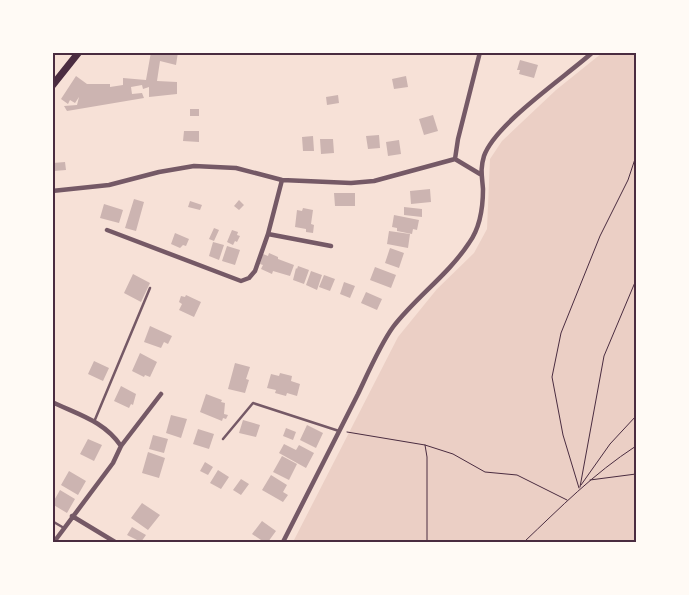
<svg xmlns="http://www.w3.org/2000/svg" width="689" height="595" font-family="Overpass,sans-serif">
<rect width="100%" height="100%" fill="#f7e1d7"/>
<path fill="#ebcfc5" d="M602,53H636V542H293L398,337L437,289L474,253L487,229L490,159L502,141L556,90Z"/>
<path fill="#ccb4b1" d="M151,52H178L176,65L160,61L157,81L177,82V94L149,97V87L143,89L142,85L131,87L132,94L142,93L144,98L67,111L64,106L77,105L79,97L75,103L70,100L68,104L61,99L76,76L87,84H110V87L123,85V78L146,80Z
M520,60L538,65L534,78L519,74L520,70H517Z
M406,76L408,87L394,89L392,79Z
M338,95L339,103L327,105L326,97Z
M190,109H199V116H190Z
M433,115L438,131L424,135L419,119Z
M184,131H199V142L183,141Z
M379,135L380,148L368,149L366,136Z
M313,136L314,151H303L302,137Z
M320,139H333L334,153L321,154Z
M399,140L401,154L388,156L386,142Z
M65,162L66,170L54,171L53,163Z
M430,189L431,202L411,204L410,191Z
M334,193H355V206H335Z
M134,199L144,202L136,231L125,228Z
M239,200L244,205L239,210L234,206Z
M190,201L202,205L200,210L188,207Z
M104,204L123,210L119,223L100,218Z
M404,207L422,209V217L404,215Z
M303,208L313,210L311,224L314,225L313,233L306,232V229L295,227L297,210L302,211Z
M394,215L419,220L417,230L413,229L412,234L397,231V228L392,227Z
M214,228L219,230L214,241L209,239Z
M232,230L238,232L237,235L240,236L237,242L235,241L233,245L227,242Z
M389,231L410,234L408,248L387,244Z
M175,233L189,239L186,246L183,245L180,248L171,244Z
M213,242L224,245L219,260L209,256Z
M227,246L240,250L235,265L222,261Z
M390,248L404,253L399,268L385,263Z
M269,253L278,257V259L294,265L290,276L273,271L272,274L261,269L263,265L260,264L263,254L268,256Z
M298,266L309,270L304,284L293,280L296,268L297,269Z
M375,267L396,275L391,288L370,280Z
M311,271L322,275L317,290L306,285Z
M133,274L150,283L141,302L124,293Z
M324,275L335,279L330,291L319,287Z
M344,282L355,286L350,298L340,294Z
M366,292L382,299L377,310L361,303Z
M186,295L201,302L194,317L179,310L182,304L179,302L181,296L185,297Z
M150,326L172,336L168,344L164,342L161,348L144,342Z
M140,353L157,362L150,377L145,375L144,377L132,371Z
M94,361L109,368L103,381L88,374Z
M235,363L250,367L246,379L249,380L245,393L228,389Z
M280,373L292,376L291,381L300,384L297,396L287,393L286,396L275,393L276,390L267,388L271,374L279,376Z
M121,386L136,394L133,405L131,404L129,408L114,401Z
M206,394L222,400L221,402L225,403L224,414L228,415L226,419L223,418L222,421L200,412Z
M171,415L187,419L181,438L166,433Z
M243,420L260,425L256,437L239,433Z
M307,425L323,433L316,448L300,440Z
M286,428L296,432L293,440L283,436Z
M198,429L214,434L209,449L193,444Z
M153,435L168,439L164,453L149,449Z
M88,439L102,445L94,461L80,454Z
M284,444L296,450L299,445L314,453L306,468L279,453Z
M148,452L165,458L159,478L142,473Z
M282,456L297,464L289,480L273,472Z
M205,462L213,467L208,475L200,471Z
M218,470L229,477L221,489L210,483Z
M69,471L86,481L78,495L61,485Z
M271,475L287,485L283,492L288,495L283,502L262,490Z
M241,479L249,484L241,495L233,490Z
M60,490L75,499L67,513L52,504Z
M142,503L160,515L148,530L131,518Z
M262,521L276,531L268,542H264L252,534Z
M132,527L146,535L141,542L127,535Z"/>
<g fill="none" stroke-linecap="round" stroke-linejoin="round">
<path stroke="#4a2c40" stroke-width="1" d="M347,432L425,445L453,454L485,472L517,475L567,500
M425,445L427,457V542
M590,480L636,474
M581,485L610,444L636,416
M580,487L604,356L636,280
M579,488L563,435L552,377L561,333L600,236L628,180L636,156
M524,542C561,507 593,474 636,446"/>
<path stroke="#755966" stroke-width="2.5" d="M94,422L150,288
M223,439L253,403L339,431
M52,521L64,528"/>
<path stroke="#755966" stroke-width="4.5" d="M455,159L458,139L480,52
M455,159L480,174
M282,180L268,234L331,246
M52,191L109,185L159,172L194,166L236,168L282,180L351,183L374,181L455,159
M107,230L241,281L249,278L255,271L268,234
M52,402C79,415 104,421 121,446
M72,516L115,542
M54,542L113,463L121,446L161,394
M283,542C308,493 333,443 358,394C368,373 380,345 393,327C416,297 448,275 469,243C480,228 483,207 483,189C482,176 480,169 484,156C495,124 565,77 593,52"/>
<path stroke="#4a2c40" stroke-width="7" d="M52,86L79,52"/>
</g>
<rect width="689" height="595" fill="none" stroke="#fffaf5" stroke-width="108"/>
<rect x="54" y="54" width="581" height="487" fill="none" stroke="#4a2c40" stroke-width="2"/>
</svg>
